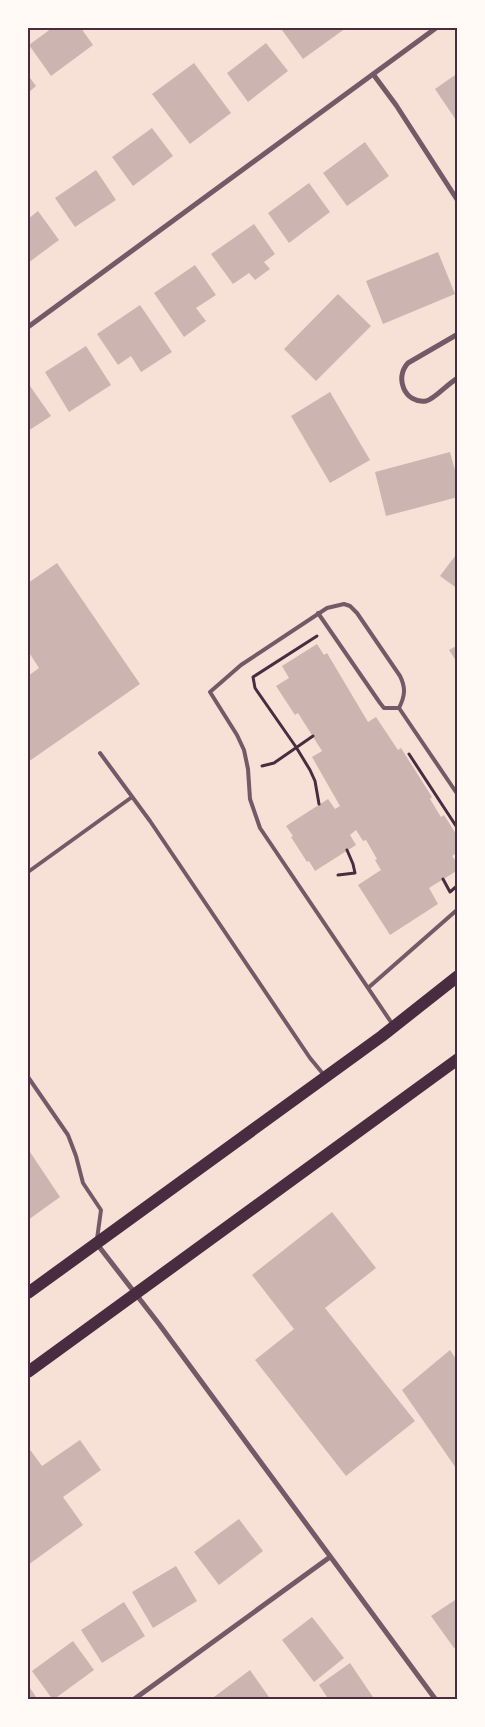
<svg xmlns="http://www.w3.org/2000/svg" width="485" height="1727" font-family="Overpass,sans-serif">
<rect width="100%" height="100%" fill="#f7e1d7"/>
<path fill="#ccb4b1" d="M52,28H81L93,45L51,76L29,45Z
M284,28H346L303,59L282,30Z
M266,43L288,71L248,102L227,73Z
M194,63L231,113L190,144L152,94Z
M458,73V123L435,89Z
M28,75L36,86L28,93Z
M152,128L173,156L133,186L112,157Z
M365,142L389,176L347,206L323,173Z
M96,170L116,200L75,227L55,198Z
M309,183L330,212L289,243L268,213Z
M38,211L59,240L28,263V219Z
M254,224L275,254L264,262L270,269L255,280L249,273L233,284L211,254Z
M438,252L455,294L383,324L366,281Z
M195,265L216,295L196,308L206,321L184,337L154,293Z
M338,294L371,326L316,381L284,349Z
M140,305L172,352L141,372L131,356L118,365L97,334Z
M86,346L111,385L69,412L45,372Z
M30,386L51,416L28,431V388Z
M330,392L370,460L330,483L291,416Z
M450,452L458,481V497L386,516L375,472Z
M458,552V589L440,576Z
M57,563L140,684L28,762V676L39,668L28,651V583Z
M317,644L324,655L327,653L368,722L376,717L398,750L401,748L432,797L430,799L441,817L444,815L458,837V852L452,856L458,864V870L429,888L438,904L390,935L358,885L381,870L375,860L377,859L366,840L363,841L356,830L350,835L356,845L315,871L309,861L307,862L291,837L293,836L286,826L328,799L335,809L340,806L312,757L322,751L298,713L295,715L276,686L289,678L282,666Z
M458,645V664L449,650Z
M28,1149L60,1197L28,1220Z
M332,1212L376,1268L325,1308L415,1421L346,1476L255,1360L294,1329L252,1275Z
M450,1350L458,1362V1471L402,1390Z
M80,1440L101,1470L63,1497L83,1525L28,1565V1447L42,1466Z
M239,1519L263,1551L219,1585L194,1552Z
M176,1566L197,1601L153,1628L132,1592Z
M458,1598V1646L454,1648L431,1616Z
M124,1602L145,1636L102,1663L81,1630Z
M312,1617L344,1658L314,1682L282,1640Z
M73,1641L94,1670L53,1700L32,1671Z
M350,1663L375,1700H329L319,1685Z
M250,1670L271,1700H210Z
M28,1685L38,1700H28Z"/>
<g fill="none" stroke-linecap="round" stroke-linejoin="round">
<path stroke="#4a2c40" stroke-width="3" d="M317,636L253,677L255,688L296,747L310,770L315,781L319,804
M409,754L458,829
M262,766L274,763L313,736
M338,875L355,873L353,864L347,850
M443,879L450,892L458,885"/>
<path stroke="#755966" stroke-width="4" d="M318,613L380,703L384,708H399
M399,708L458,795
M100,753L150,821L310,1058L324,1075
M28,872L132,797
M368,988L458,909
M393,1025L260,828L250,799L248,769L244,750L237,735L210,692L241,665L327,608L344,604L350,606L357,613L400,676C406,688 405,696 399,708
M28,1077L68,1135L76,1156L83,1183L101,1210L97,1239"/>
<path stroke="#755966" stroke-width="5" d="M373,74L396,105L458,201
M28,327L436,28
M458,334L408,363C394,378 405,404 426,401C434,400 448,383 458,378
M97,1244L159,1324L436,1700
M133,1700L330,1557"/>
<path stroke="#4a2c40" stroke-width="12" d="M28,1293L382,1036L458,976
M28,1372L458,1059"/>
</g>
<rect width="485" height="1727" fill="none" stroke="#fffaf5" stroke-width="58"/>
<rect x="29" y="29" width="427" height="1669" fill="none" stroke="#4a2c40" stroke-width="2"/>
</svg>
